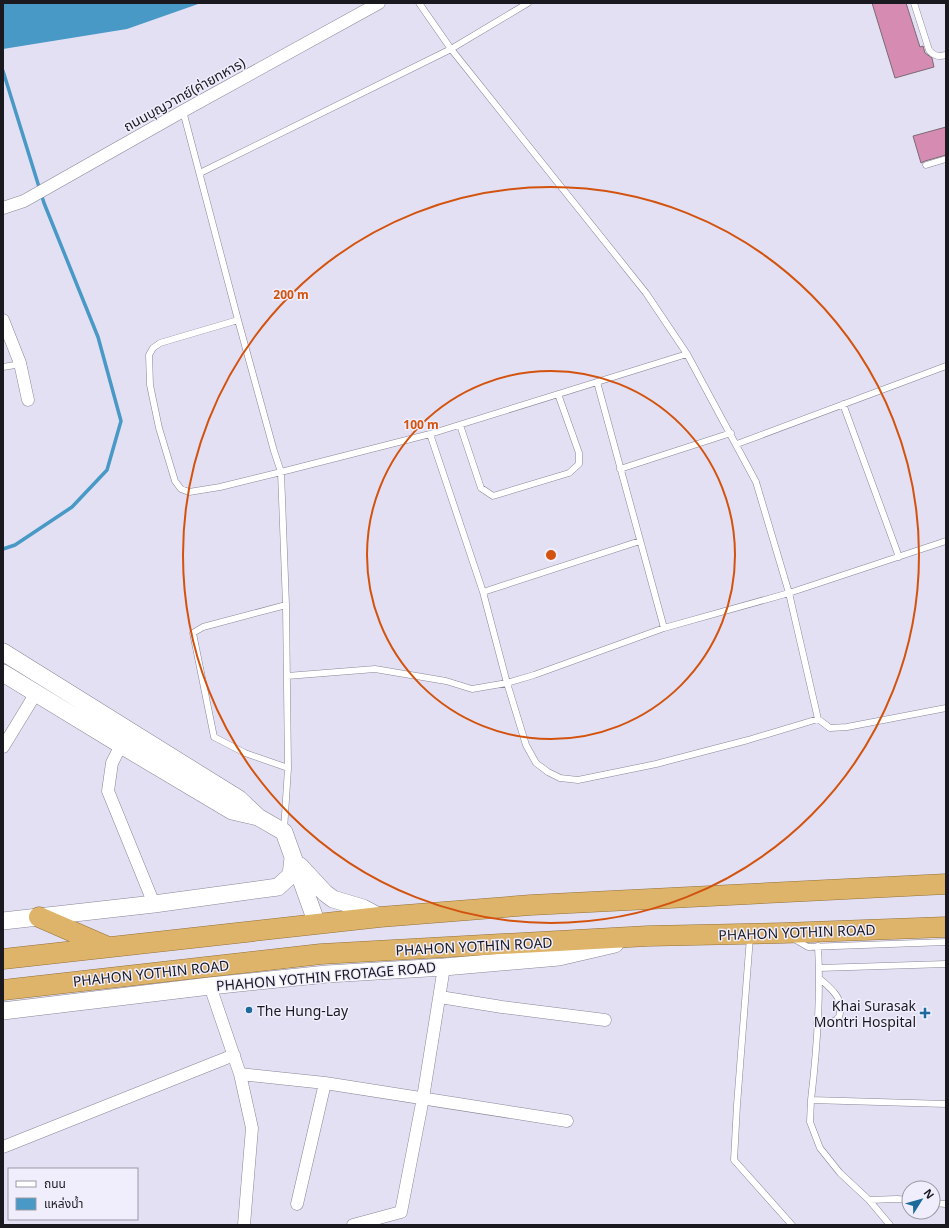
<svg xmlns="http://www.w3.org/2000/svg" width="949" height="1228" font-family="'Noto Sans','Noto Sans Thai',sans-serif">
<rect width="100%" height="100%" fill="#e3e0f3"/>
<path fill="#4899c6" d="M3,3H201L127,29L3,49Z"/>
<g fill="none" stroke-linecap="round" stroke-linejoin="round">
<path stroke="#4899c6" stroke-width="3.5" d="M3,71L44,203L98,337L121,421L107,470L72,507L15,545L3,549"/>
</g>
<path fill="#d68bb2" stroke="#7c6a73" d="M872,3H906L920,47L923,46L925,53L932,58L934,67L895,78Z
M946,127V155L925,161L921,163L913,136Z"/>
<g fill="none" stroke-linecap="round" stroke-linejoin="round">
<defs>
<path id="service" d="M419,3L451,49L646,293L687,354L756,482L789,593L818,719L830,728L847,727L946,708
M914,3L929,50C934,56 938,57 946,55
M183,111L238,320L274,451L281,472L286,605L288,768L284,830
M926,165L946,159
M200,173L451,49L528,3
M238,320L160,343L153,348L149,355L150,385L159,428L175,481L181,489L189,492L220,487L281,472L430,434L687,354
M3,367L21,364
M597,382L664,628
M843,404L899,557
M460,425L481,488L493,496L569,473L579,464V453L558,394
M430,434L483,592L507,683L526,745L536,763L548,772L560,778L578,780L656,764L748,740L818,719
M737,444L946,366
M620,469L731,433
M483,592L640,541
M286,605L203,627L193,633L214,737L245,753L288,768
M287,676L375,669L446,681L472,689L507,683L534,675L664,628L789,593L946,541
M750,937L737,1105L734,1160L792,1225
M794,939L808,947L946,942
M818,946C821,997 817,1049 811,1100L946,1104
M819,968L946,964
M817,1023C823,1023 831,1023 836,1020C839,1018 840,1015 840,1012C843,997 829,987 819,978
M811,1100L810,1122L820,1148L840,1173L869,1200L890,1225
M869,1200L897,1199L909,1200
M933,1203L946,1204"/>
<path id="minor" d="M3,208L24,201L183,111L379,3
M3,320L20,363L28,400
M121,745L112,763L108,791L154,904
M3,747L36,693
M210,986L240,1074L252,1128L244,1225
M440,997L502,1007L605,1020
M240,1074L325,1083L567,1121
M3,1147L234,1055
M297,1204L325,1083
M353,1225L401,1212L423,1098L444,967"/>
<path id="secondary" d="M3,652L239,799L258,817L284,832L317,924
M3,673L121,745L232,811L258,817
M300,866L325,893L333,899L363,908L380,917
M3,921L154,904L278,887L291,875L293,858
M3,1011L210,986L327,974L444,967L559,957L615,944"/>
<path id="trunk" d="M39,917L108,947
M3,959L380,917L531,905L946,884
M3,990L321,954L648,936L783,933L946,927"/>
</defs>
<use href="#service" stroke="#898698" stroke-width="7"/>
<use href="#minor" stroke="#898698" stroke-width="13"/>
<use href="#secondary" stroke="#898698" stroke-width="18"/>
<use href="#trunk" stroke="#947138" stroke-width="21"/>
<use href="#service" stroke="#fff" stroke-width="6"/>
<use href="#minor" stroke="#fff" stroke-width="12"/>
<use href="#secondary" stroke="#fff" stroke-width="17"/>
<use href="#trunk" stroke="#deb46a" stroke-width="20"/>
</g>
<g fill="none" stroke="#d3530e" stroke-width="2">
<circle cx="551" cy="555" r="184"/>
<circle cx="551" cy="555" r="368"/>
</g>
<g fill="#1d6b9d" stroke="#f0eefd" stroke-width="1.5">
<circle cx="249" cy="1010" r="4"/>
<path d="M923 1007h4v4h4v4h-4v4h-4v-4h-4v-4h4z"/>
</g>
<g text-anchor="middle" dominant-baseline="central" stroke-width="3" stroke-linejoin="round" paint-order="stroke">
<g font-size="14" fill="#1a191f" stroke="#f0eefd">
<text transform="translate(184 94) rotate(-29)">ถนนบุญวาทย์(ค่ายทหาร)</text>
<text transform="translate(797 932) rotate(-2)">PHAHON YOTHIN ROAD</text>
<text transform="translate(474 946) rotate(-3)">PHAHON YOTHIN ROAD</text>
<text transform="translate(151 973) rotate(-6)">PHAHON YOTHIN ROAD</text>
<text transform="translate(326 976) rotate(-5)">PHAHON YOTHIN FROTAGE ROAD</text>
</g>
<g font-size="14" fill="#1a191f" stroke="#f0eefd" text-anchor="end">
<text x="916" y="1005">Khai Surasak<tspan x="916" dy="16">Montri Hospital</tspan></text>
<text x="257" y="1010" text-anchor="start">The Hung-Lay</text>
</g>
</g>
<circle cx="551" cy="555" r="6" fill="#d3530e" stroke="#f0eefd" stroke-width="2"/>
<g font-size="12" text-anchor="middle" font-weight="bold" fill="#d3530e" stroke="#f0eefd" stroke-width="3" stroke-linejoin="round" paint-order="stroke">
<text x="291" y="299">200 m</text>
<text x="421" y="429">100 m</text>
</g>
<rect width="949" height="1228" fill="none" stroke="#1a191f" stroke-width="8"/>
<rect x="8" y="1168" width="130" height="52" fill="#f0eefd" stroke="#9a99a4"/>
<rect x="16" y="1181" width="20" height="6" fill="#ffffff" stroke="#9a99a4"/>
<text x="44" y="1188" font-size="12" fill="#1a191f">ถนน</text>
<rect x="16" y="1198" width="20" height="12" fill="#4899c6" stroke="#9a99a4"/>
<text x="44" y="1208" font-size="12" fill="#1a191f">แหล่งน้ำ</text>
<g transform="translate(921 1200) rotate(53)"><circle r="19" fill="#f0eefd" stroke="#9a99a4"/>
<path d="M0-3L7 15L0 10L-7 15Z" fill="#1d6b9d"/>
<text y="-6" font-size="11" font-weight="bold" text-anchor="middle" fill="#1a191f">N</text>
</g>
</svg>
